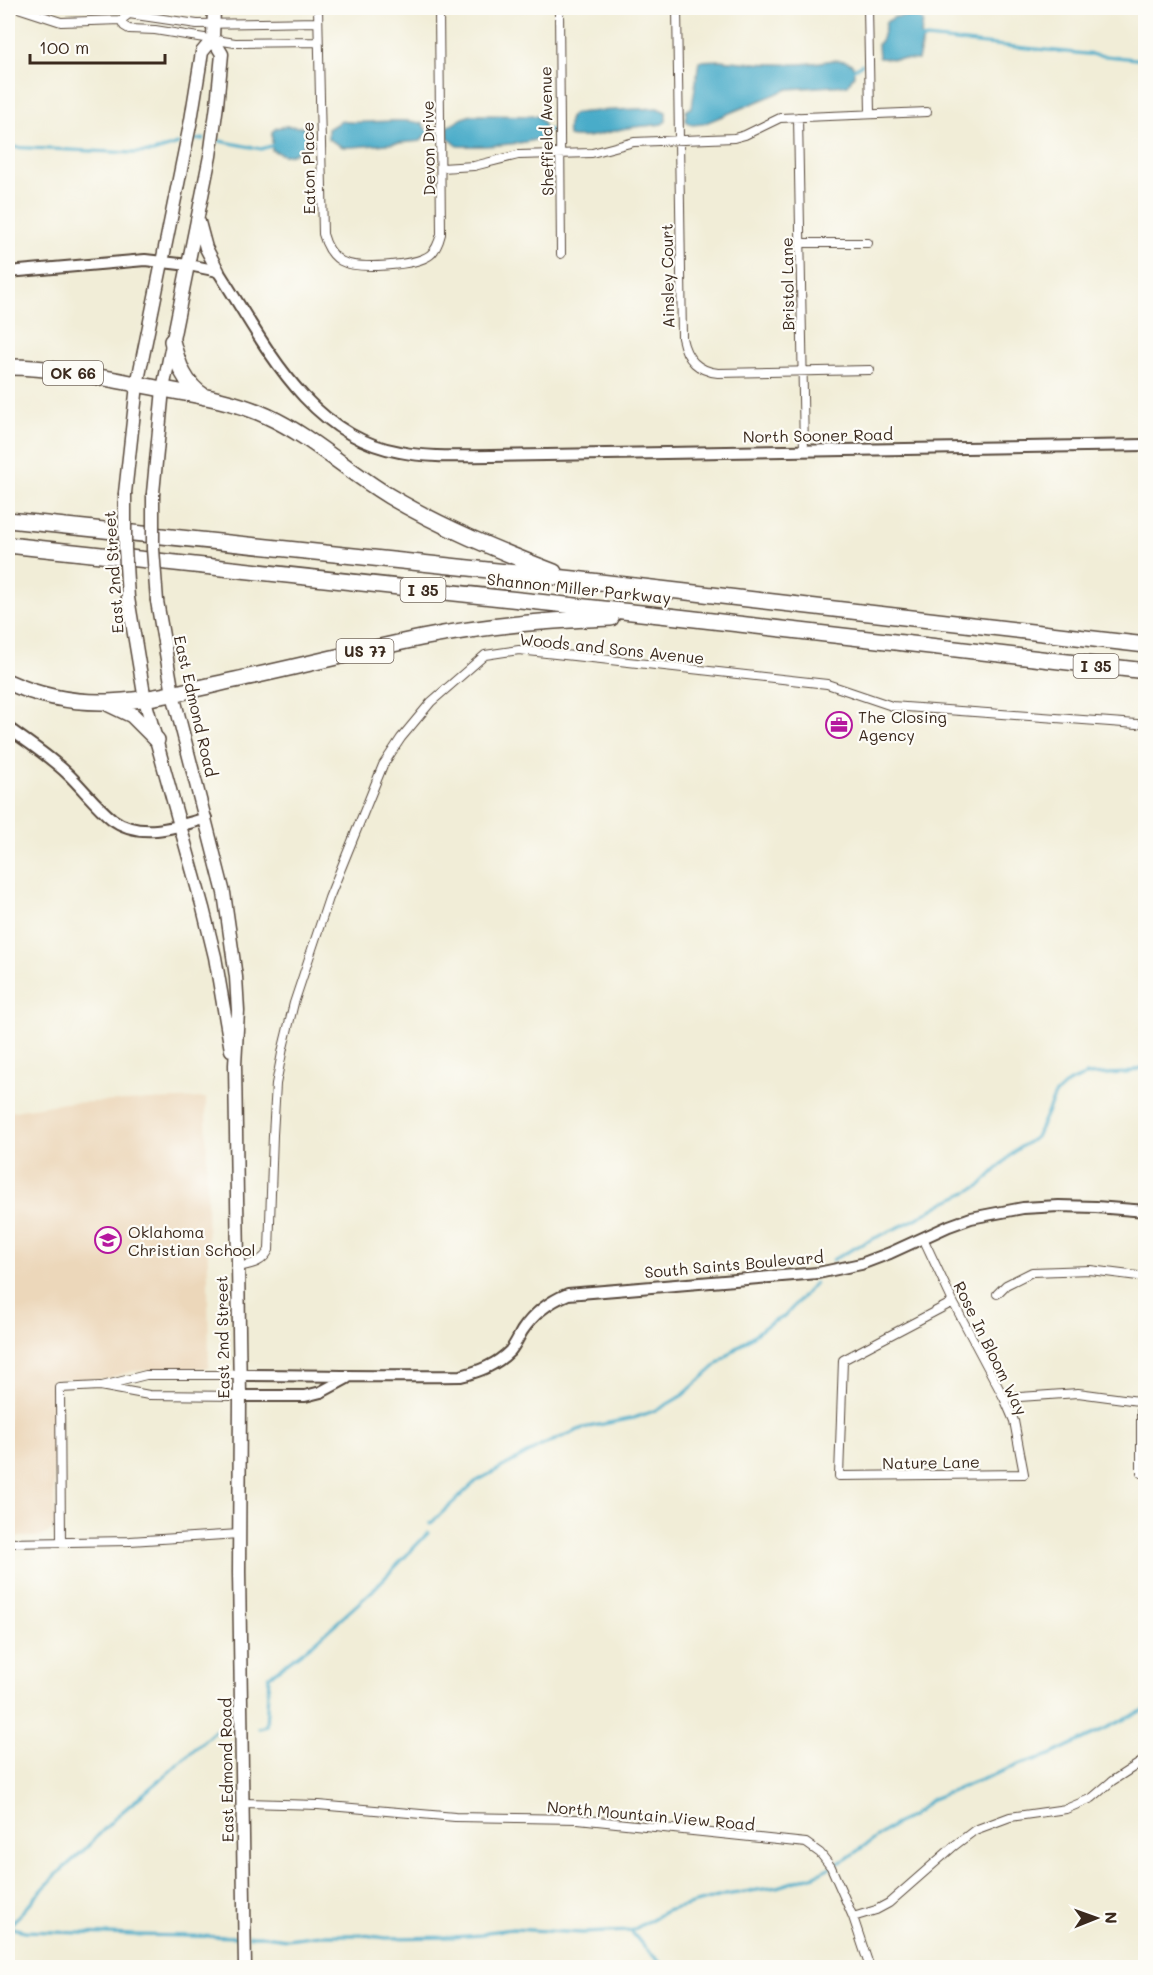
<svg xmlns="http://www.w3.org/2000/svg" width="1153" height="1975" font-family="Mali,sans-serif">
<rect width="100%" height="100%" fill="#fdfcf7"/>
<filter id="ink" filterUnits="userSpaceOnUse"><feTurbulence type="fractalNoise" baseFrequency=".0167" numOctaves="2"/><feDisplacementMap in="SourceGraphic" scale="12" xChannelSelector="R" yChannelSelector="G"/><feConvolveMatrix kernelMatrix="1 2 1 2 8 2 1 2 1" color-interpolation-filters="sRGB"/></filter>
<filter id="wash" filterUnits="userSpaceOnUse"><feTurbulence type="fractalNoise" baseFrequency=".008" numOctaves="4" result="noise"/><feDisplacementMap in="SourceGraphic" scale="24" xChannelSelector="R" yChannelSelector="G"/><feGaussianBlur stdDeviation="1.35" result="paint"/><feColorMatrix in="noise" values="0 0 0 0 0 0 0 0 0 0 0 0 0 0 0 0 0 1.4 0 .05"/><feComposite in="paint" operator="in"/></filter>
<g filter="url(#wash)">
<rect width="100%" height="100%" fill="#f1edd7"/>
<path fill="#ecd7ba" d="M206,1098L209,1368L134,1371L105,1379H52L55,1524L49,1532L41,1537H8V1112L64,1103Z"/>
<path fill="#4aacc9" stroke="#426b74" stroke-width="1.5" d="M907,16L917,17L923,21L921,35L923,39L918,60L879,58L878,44L882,39L886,22L895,17Z
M720,60C751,63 782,66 813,63C825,62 843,56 853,65L854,75L848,85L788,89L703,124L692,125L686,121V111L692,107L699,61Z
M657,108L666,112V121L662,124C651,126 639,126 628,128C608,131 588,141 568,136C567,128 567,120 573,114C577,111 645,109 657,108Z
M473,115L538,116L544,124L545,136C529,145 477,147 458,146L448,138V126C457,124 459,117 473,115Z
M341,121C366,126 401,116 423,124L427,132L421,141L353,147H343L328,139V129Z
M286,126L302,127L307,130C309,141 299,154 287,155C282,156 277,152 272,150V132L276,128Z"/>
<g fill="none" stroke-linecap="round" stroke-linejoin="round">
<path stroke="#4aacc9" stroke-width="3" d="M921,40L926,38L1146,60
M851,71L862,64
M542,130H552
M423,132H434
M192,140L204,139
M220,141L261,149L277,144
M8,147L133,153L153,152L178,144
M832,1260L864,1243L914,1220L945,1202L980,1186L1016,1150L1036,1137L1055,1095L1068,1083L1087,1075L1127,1073L1146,1066
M430,1524L475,1482L541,1446L583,1428L634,1418L659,1409L683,1395L730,1353L770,1323L784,1317L815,1283
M259,1728L266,1726L269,1676L314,1643L371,1592L428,1533
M8,1927L25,1931L135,1935L242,1937
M8,1927L56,1875L85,1849L117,1816L161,1779L216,1730
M631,1931L644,1947L666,1968
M249,1936H264L287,1939L320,1935H364L386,1938L453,1937L482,1935L487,1932L513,1929L582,1933L631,1931L666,1911L725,1895L777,1887L815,1875L846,1859L895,1824L910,1817L932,1799L1021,1764L1050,1755L1146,1709"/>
</g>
</g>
<g filter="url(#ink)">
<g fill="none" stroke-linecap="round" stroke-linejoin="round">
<defs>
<path id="street" d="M18,8L61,22L121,20L129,14L197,24L318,22
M318,8L323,234C326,245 331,255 341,261C357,270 415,266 430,255C436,250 439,242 441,234L439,8
M559,8L561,254
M677,8L682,338C686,358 697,371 718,373L870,370
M868,8L870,113
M121,20L124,26L129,29L155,30L235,43L318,42
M798,117L804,451
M442,168L474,166L518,155L592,153L634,142L734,138L745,135L780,118L927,112
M800,243H868
M923,1238L953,1302L1004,1398L1014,1421L1024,1474L839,1476L843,1360L953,1302
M238,1267C252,1264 262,1263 269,1250L273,1135L276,1084L283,1048L294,1003L329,898L383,765L401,738L431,702L485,655L519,650L827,684L892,706L1137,724
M997,1294L1006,1285L1032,1272L1090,1270L1146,1277
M102,1386L146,1375H240
M1004,1398L1078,1393L1146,1402
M1141,1402V1473
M61,1542L60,1388L100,1386L149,1395L240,1396
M8,1543L130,1541L239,1534
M243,1803L318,1805L455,1817L578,1819L806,1843L820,1853L831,1867L853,1917L870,1968
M853,1917L876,1910L889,1903L954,1846L975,1830L1010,1817L1066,1809L1092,1798L1112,1781L1146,1759"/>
<path id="secondary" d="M8,272L145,260L189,265L218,271C264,342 307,436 400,452C430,458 461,456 491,456L1146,445
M8,728C29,743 52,758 70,776C84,790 97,807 112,819C140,840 177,827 206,818
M240,1375C314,1375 387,1377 461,1376C480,1371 496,1365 510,1351C515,1345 518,1338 522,1331C534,1313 548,1302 568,1294L818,1273L861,1264L890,1253L949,1226L971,1218L1023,1208L1059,1206L1096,1207L1146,1211
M240,1396H305L321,1392L347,1378"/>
<path id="primary" d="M199,222L206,248L218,271
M125,493L137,385L191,120L202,52L213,39
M153,493L163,389L210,156L217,105L222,54L213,39L214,8
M128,598L145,700L203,908L215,957L231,1050
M157,601L173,694L224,893L236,977L238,1011L235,1065L240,1396L239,1572L245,1968"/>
<path id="highway" d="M172,341C178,364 184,384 205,397
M8,367C56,367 104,378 152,387C190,394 231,399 267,416C311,436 347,471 389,496C441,527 497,550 554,572
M8,520L574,579L1146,645
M8,545L669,616L1146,671
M8,682C87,718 154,698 235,680C297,667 359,651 421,638C484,626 547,620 611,618
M109,704L132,715L157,740"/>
</defs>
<use href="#street" stroke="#56473a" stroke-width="10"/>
<use href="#secondary" stroke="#56473a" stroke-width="14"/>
<use href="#primary" stroke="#56473a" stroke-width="15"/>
<use href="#highway" stroke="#56473a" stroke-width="18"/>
<use href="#street" stroke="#fff" stroke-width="8"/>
<use href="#secondary" stroke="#fff" stroke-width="10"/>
<use href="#primary" stroke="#fff" stroke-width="12"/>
<use href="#highway" stroke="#fff" stroke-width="15"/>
<defs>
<path id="primary-bridge" d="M125,493V548L128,598
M153,493V549L157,601"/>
</defs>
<use href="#primary-bridge" stroke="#56473a" stroke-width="15" stroke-linecap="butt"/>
<use href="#primary-bridge" stroke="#fff" stroke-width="12"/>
</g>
</g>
<defs>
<symbol id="office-ring" viewBox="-11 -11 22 22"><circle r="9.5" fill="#fdfcf7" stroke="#b5179e" stroke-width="1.5"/><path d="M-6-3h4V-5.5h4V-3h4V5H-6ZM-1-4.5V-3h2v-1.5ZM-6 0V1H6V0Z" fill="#b5179e"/></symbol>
<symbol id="school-ring" viewBox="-11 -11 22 22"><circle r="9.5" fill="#fdfcf7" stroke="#b5179e" stroke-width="1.5"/><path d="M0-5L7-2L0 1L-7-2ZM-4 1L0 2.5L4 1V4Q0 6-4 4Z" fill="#b5179e"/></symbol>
</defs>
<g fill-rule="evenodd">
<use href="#office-ring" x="824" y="710" width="30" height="30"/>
<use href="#school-ring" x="93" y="1225" width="30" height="30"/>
</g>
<g text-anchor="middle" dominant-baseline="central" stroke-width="4.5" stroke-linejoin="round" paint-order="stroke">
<g fill="#fdfcf7" stroke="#75695f" stroke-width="1.5">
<rect x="43" y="361" width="60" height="24" rx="4.5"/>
<rect x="400.5" y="578" width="45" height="24" rx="4.5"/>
<rect x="336.5" y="639" width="57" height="24" rx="4.5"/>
<rect x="1073.5" y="654" width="45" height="24" rx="4.5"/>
</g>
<g font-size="15" font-weight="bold" fill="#3b2a1e">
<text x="73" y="373">OK 66</text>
<text x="423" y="590">I 35</text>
<text x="365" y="651">US 77</text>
<text x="1096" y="666">I 35</text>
</g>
<g font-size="16" fill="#3b2a1e" stroke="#fdfcf7">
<text transform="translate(546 131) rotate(-91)">Sheffield Avenue</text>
<text transform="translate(428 148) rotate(-91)">Devon Drive</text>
<text transform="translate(308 168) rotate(-91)">Eaton Place</text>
<text transform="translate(667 276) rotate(-91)">Ainsley Court</text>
<text transform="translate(787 284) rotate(-91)">Bristol Lane</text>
<text transform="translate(818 435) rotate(-1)">North Sooner Road</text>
<text transform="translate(113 572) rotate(-94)">East 2nd Street</text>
<text transform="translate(579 588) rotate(6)">Shannon Miller Parkway</text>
<text transform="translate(612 648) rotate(6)">Woods and Sons Avenue</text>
<text transform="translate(196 706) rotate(77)">East Edmond Road</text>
<text transform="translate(734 1264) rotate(-5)">South Saints Boulevard</text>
<text transform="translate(222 1337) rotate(-91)">East 2nd Street</text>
<text transform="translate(991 1348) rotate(64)">Rose In Bloom Way</text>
<text transform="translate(931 1462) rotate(-1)">Nature Lane</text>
<text transform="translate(226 1770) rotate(-91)">East Edmond Road</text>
<text transform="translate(651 1815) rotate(5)">North Mountain View Road</text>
</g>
<g font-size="16" fill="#3b2a1e" stroke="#fdfcf7" text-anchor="start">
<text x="858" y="716">The Closing<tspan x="858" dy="18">Agency</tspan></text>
<text x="128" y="1231">Oklahoma<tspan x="128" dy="18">Christian School</tspan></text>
</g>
</g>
<rect width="1153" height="1975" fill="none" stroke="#fdfcf7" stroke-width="30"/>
<g transform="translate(1096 1918) rotate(89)" stroke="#fdfcf7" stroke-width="4.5" paint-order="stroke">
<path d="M0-4.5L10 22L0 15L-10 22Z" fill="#3b2a1e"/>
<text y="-9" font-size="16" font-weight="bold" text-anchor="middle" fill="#3b2a1e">N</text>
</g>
<path d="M30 54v9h135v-9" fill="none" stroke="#3b2a1e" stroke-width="3"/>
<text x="39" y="54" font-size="18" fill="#3b2a1e" stroke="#fdfcf7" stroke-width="4.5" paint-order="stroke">100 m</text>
</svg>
